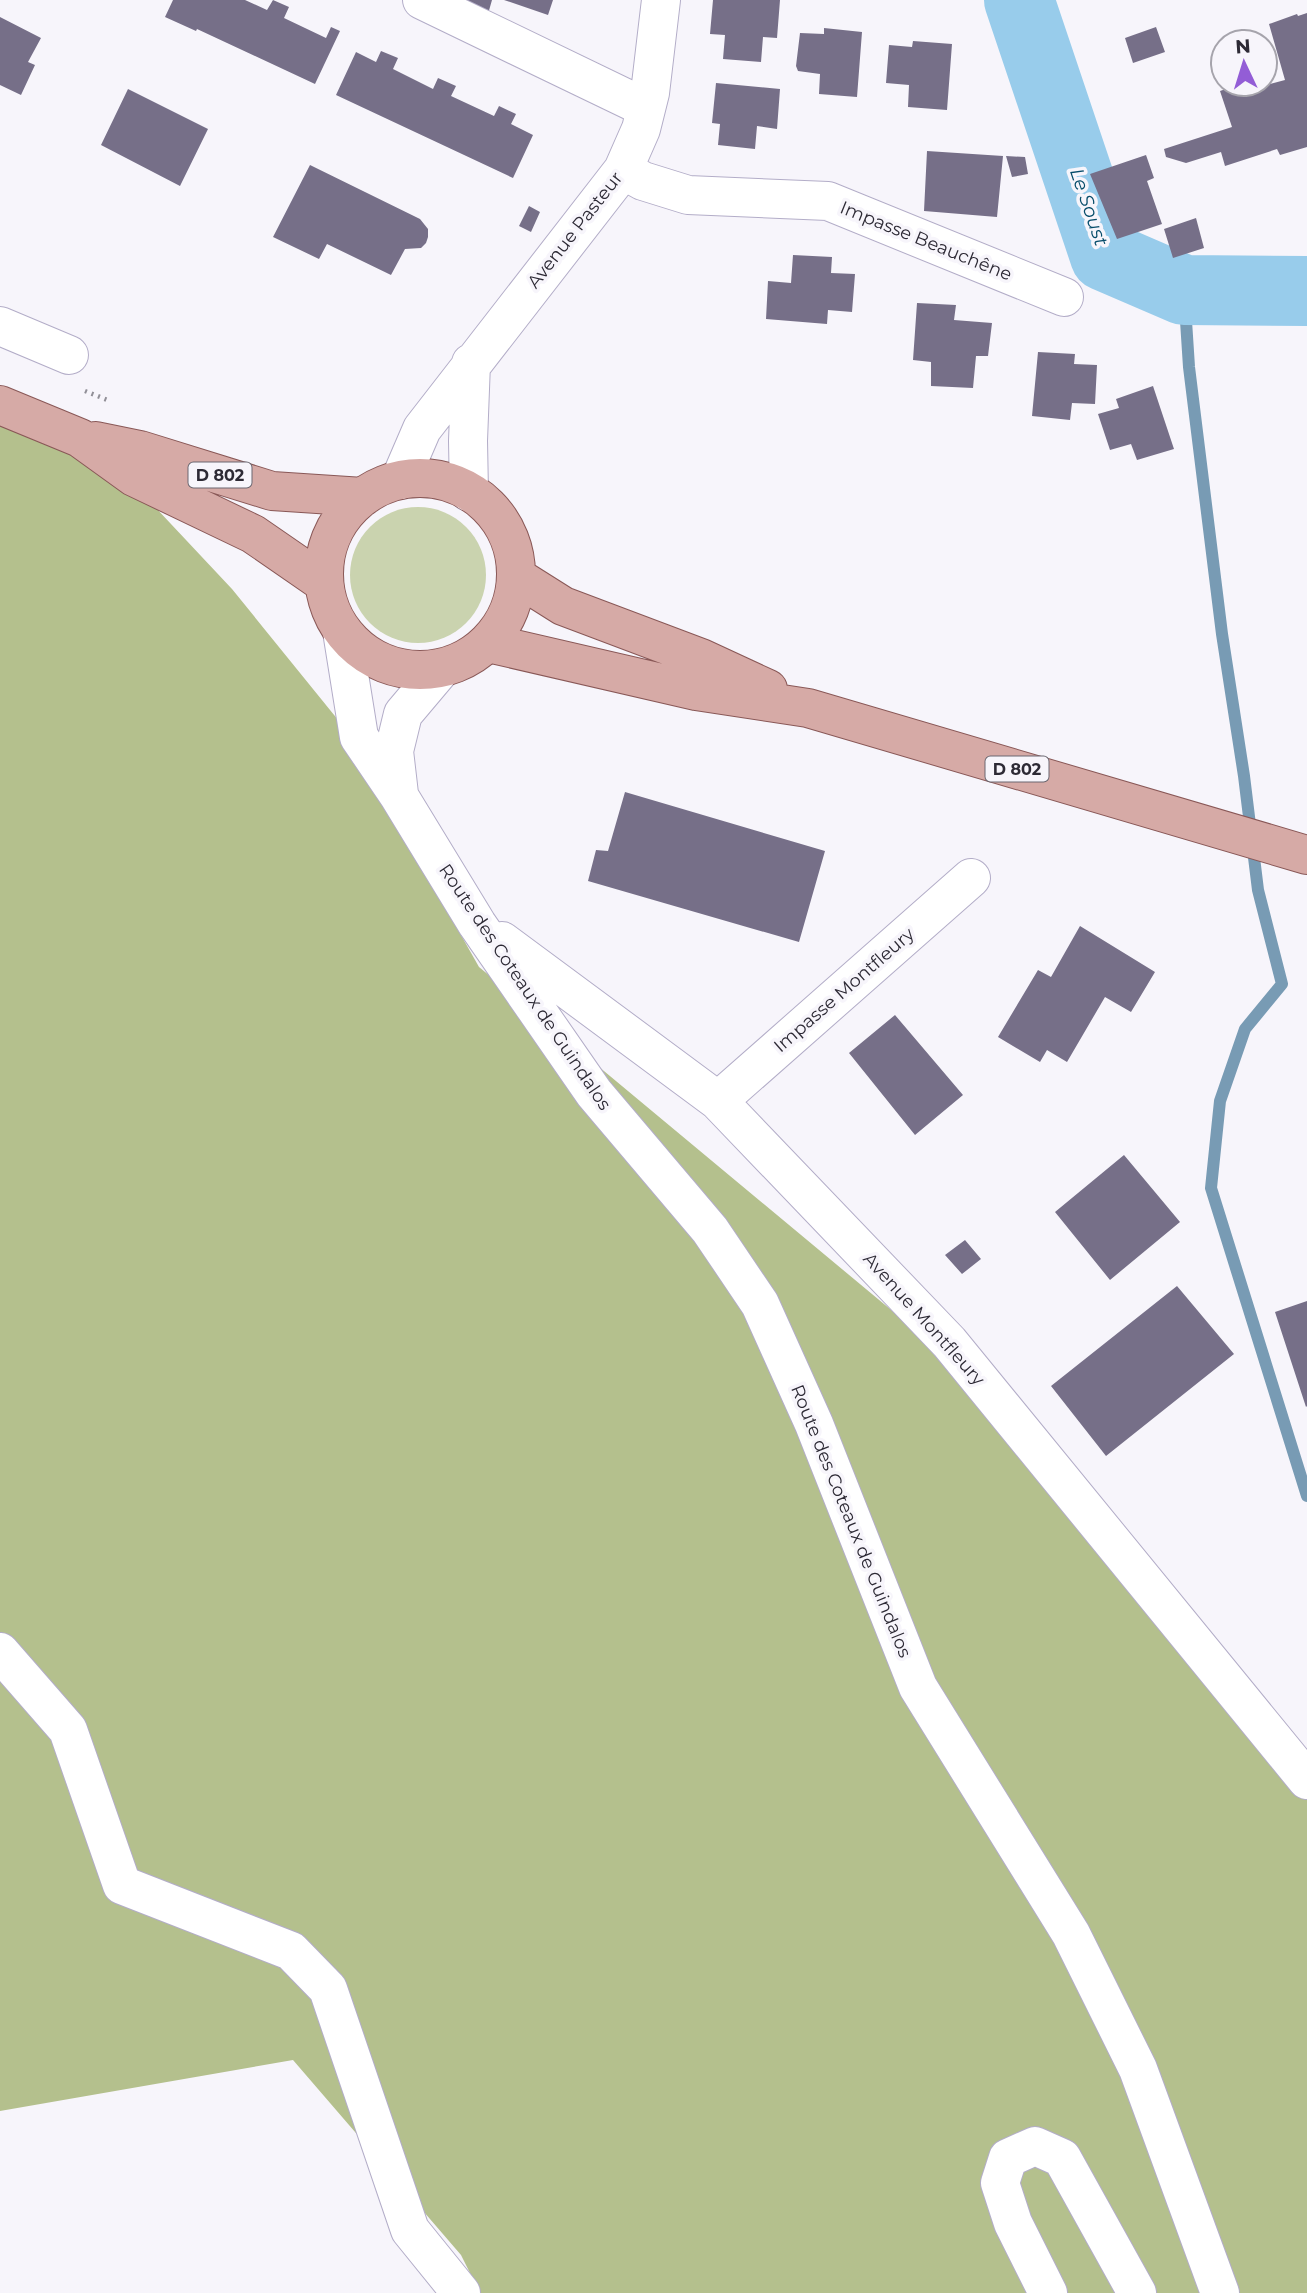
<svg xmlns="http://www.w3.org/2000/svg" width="1307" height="2293" font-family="Montserrat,sans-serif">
<rect width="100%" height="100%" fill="#f7f5fb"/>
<path fill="#cad3af" d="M350 575a68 68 0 1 1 136 0a68 68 0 1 1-136 0Z"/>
<path fill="#b4c08d" d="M0,391L64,410L232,589L343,726L479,967L908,1324L1307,1793V2293H480L461,2255L293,2060L0,2111Z"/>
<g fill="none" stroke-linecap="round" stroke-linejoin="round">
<path stroke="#789bb4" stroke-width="12" d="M1184,290L1189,367L1222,634L1244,776L1258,890L1282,984L1245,1029L1220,1101L1211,1188L1307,1496"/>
<path stroke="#98cceb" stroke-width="70" d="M1019,0L1105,256L1184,290L1307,291"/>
</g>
<path fill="#766f88" d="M173,0H245L267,10L273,0L289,7L284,18L326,38L331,27L340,31L315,84L197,29L196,31L165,17Z
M464,0H492L488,14Z
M504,0H553L548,15Z
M713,0H780L777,38L763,37L761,62L723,59L725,35L710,34Z
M1307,13V147L1280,155L1277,149L1225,166L1221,152L1186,163L1166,157L1164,149L1232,127L1220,91L1240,84H1265V76L1267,75L1270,84L1285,80L1269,24L1297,14L1298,16Z
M0,17L41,38L28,62L35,65L21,95L0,85Z
M1156,27L1165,52L1133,63L1125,38Z
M824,28L862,32L857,97L819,94L820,74L798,71L796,66L800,33L824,34Z
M913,41L952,44L947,110L908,107L909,85L886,83L889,45L912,47Z
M381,51L398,58L393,69L433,89L438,78L456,86L451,96L494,116L499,106L516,114L511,124L533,135L513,178L336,95L356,52L376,62Z
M716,83L780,89L777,129L757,126L755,149L718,145L720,124L712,123Z
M128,89L208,129L180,186L101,145Z
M927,151L1003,156L997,217L924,211Z
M1146,155L1154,178L1147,181L1162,224L1117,239L1090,174Z
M1006,156L1025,157L1028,174L1012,177Z
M310,165L420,219L428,229V237L426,243L421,248L405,249L391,275L327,244L319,259L273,237Z
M529,206L540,212L531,232L519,226Z
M1196,218L1204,248L1173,258L1164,229Z
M793,255L832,257L831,273L855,274L852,312L828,310L827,324L766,319L768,281L791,283Z
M917,303L956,305L954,320L992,323L988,356H976L973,388L931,386V362L913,360Z
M1038,352L1075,354L1074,364L1097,365L1095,404L1072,403L1070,420L1032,416Z
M1153,386L1174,449L1137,460L1131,444L1110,450L1098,414L1119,408L1116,399Z
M625,792L825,851L799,942L588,881L596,850L608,851Z
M1080,926L1155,972L1131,1012L1105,997L1067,1062L1047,1050L1040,1062L998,1037L1038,970L1051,977Z
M895,1015L963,1095L915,1135L849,1053Z
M1124,1155L1180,1222L1110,1280L1055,1212Z
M965,1240L981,1259L962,1274L945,1255Z
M1177,1286L1234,1354L1106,1456L1051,1386Z
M1307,1301V1406L1306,1407L1275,1312Z"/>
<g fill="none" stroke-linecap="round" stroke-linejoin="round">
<defs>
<path id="minor" d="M422,0L646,108
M623,170L643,181L688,195L828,201L1064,297
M0,326L69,355
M400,480L422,429L623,170L641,129L650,93L661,0
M469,492L468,441L471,363
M342,631L359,737L399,796L477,924L594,1093L710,1230L760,1304L814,1424L918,1687L1071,1934L1138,2069L1220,2293
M399,794L394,751L403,714L441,669
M502,941L718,1101L949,1342L1307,1780
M718,1101L971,878
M0,1652L68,1730L122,1885L291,1951L328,1989L410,2230L461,2293
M1048,2293L1013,2223L1000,2183L1008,2158L1035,2146L1062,2158L1137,2293"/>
<path id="major" d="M0,405L80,438L134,477L253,534L324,583
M96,441L140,450L272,491L363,497
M324 574a96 96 0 1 1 192 0a96 96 0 1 1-192 0Z
M517,577L563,606L701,658L768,689
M488,643L696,691L808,708L1307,855"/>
</defs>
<use href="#minor" stroke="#b3adc8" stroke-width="40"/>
<use href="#major" stroke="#895857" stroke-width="40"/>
<path stroke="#918f97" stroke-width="4.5" stroke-dasharray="2 5" stroke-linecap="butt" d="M85,391L110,401"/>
<use href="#minor" stroke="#fff" stroke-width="38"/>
<use href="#major" stroke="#d6aaa6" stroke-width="38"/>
</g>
<g text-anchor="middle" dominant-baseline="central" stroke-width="7" stroke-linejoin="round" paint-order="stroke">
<g fill="#f7f5fb" stroke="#6a6770" stroke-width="2">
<rect x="188.5" y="462.5" width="63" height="25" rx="5"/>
<rect x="985.5" y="756.5" width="63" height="25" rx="5"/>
</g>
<g font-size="16" font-weight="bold" fill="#2d2a35">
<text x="220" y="475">D 802</text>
<text x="1017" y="769">D 802</text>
</g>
<g font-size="18" fill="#2d2a35" stroke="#f7f5fb">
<text transform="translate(575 230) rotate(-52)">Avenue Pasteur</text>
<text transform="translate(926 241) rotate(22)">Impasse Beauchêne</text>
<text transform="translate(525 987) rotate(56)">Route des Coteaux de Guindalos</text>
<text transform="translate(844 990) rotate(-41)">Impasse Montfleury</text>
<text transform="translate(924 1319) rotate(48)">Avenue Montfleury</text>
<text transform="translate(851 1521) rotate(68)">Route des Coteaux de Guindalos</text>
</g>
<g font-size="19" font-style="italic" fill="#064c6a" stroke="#f7f5fb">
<text transform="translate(1089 207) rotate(71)">Le Soust</text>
</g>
</g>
<g transform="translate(1244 63) rotate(356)"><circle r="33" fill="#f7f5fb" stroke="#a6a4ac" stroke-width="2"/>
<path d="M0-5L12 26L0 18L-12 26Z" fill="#935dd6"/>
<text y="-10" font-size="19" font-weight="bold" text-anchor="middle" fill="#2d2a35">N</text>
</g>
</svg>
